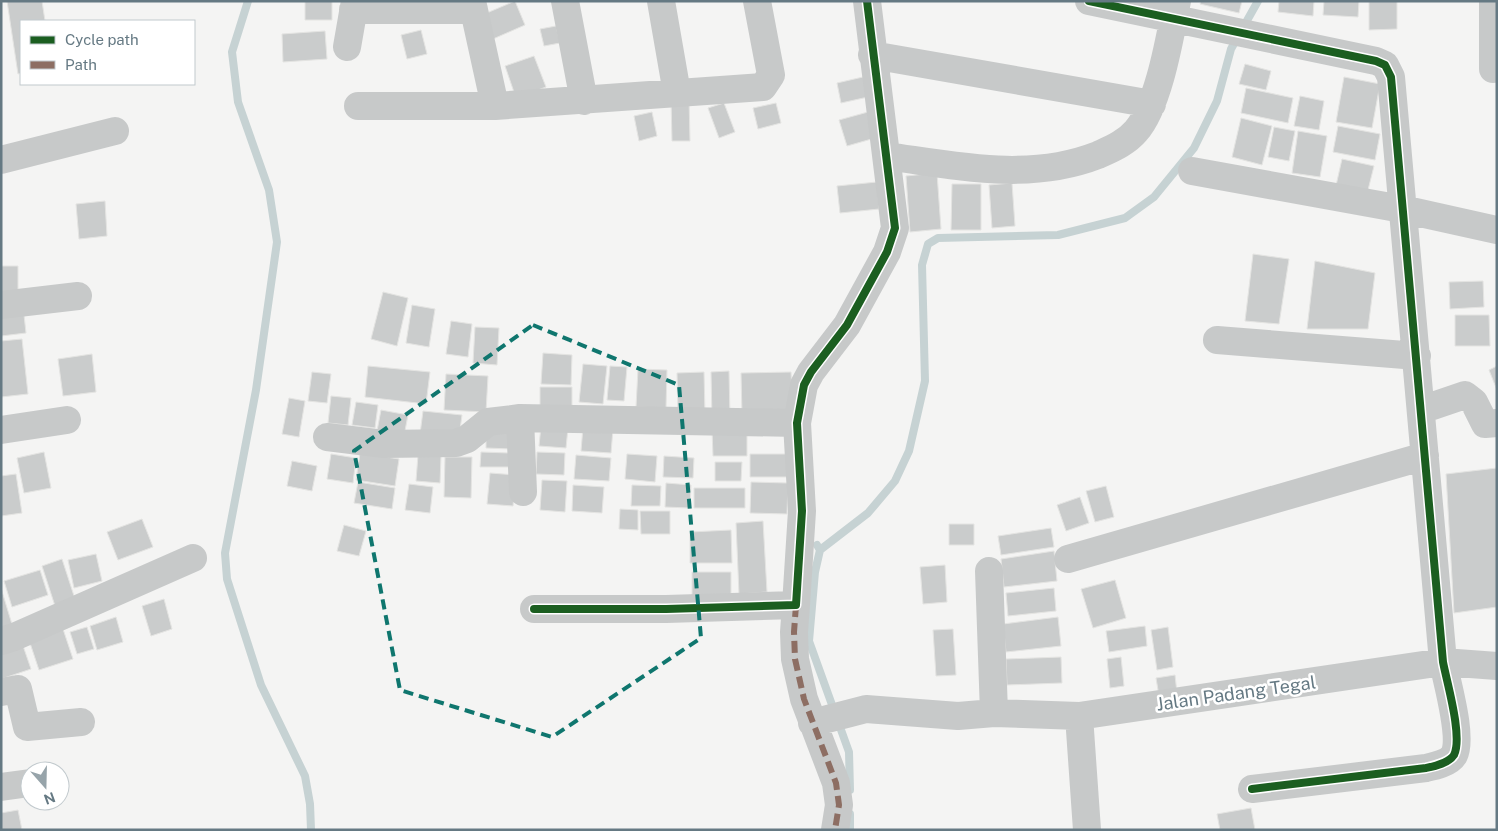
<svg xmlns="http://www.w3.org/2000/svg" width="1498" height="831" font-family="'Public Sans',sans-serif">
<rect width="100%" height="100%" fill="#f4f4f3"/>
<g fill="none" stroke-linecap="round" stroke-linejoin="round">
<path stroke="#c6d2d3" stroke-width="8" d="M248,1L232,52L238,102L269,190L277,242L256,390L225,553L227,579L261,685L305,776L310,804L311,830
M817,545L820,550L815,572L809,641L849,752L850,790
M820,550L868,513L895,481L909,451L925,381L922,265L928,244L938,238L1058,235L1125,218L1154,197L1194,148L1217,101L1231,49L1258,1
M850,814V830"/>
</g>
<path fill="#cacccc" stroke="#e4e4e2" d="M7,1H42L45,21H21V73L18,74Z
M305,1H332V20H305Z
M515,1L525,25L493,39L482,15Z
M1201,1H1242L1239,13L1200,4Z
M1279,1H1314L1313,16L1278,12Z
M1324,1H1359L1358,17L1323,15Z
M1369,1H1397V29L1369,30Z
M556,26L560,43L544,46L540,29Z
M421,30L427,54L407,59L401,35Z
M325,31L327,59L283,62L282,34Z
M534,56L546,87L516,98L505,66Z
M1245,64L1271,71L1266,90L1239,84Z
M863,77L868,97L841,103L837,83Z
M1344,77L1380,84L1372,128L1336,122Z
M1246,88L1293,98L1288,123L1241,113Z
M1300,96L1324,101L1319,130L1294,126Z
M689,98L690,141H672L671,99Z
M724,103L735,132L719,138L708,108Z
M776,103L781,123L758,129L753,108Z
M652,112L657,136L639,141L634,116Z
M868,112L875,138L847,146L839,120Z
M1241,118L1272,126L1262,165L1232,157Z
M1338,126L1380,134L1375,160L1333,152Z
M1274,127L1295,131L1289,161L1268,157Z
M1298,131L1327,136L1320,177L1292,173Z
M1342,159L1374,166L1366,198L1335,190Z
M937,173L941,229L910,232L906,176Z
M877,182L879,209L840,213L837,186Z
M1012,183L1015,226L992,228L989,185Z
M952,184H981V230H951Z
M105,201L107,236L79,239L76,204Z
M1253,254L1289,259L1279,324L1245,321Z
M1315,261L1375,273L1368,329H1307Z
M1,266H18V297H1Z
M1483,281L1484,307L1450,309L1449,282Z
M383,292L408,298L397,346L371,339Z
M412,305L435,309L429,347L406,343Z
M23,306L26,333L1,336V309Z
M1455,315H1489L1490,346H1455Z
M451,321L472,324L468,357L446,354Z
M475,327L499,328L497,365L473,363Z
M22,339L28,394L1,397V341Z
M543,353L572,355L571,385L541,384Z
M92,354L96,392L63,396L58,359Z
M583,364L607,366L603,404L579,402Z
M368,366L430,372L426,404L365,397Z
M610,366L627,367L624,401L607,400Z
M1497,366V390L1489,370Z
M638,369L667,370L666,408L636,407Z
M729,371L730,418L712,419L711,372Z
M312,372L331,374L327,403L308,401Z
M704,372L705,415L678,416L677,373Z
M791,372L793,414L742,415L741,373Z
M446,374L488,376L486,412L444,410Z
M540,387H572V411H540Z
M331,396L351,398L348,425L328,423Z
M289,398L305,401L299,437L282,434Z
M356,402L378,405L375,428L352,425Z
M381,410L408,415L404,436L377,431Z
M423,411L462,415L459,437L420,434Z
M541,426L568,428L566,448L539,446Z
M583,427L613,429L611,453L581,451Z
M712,429H747V456H713Z
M486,430H512L511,449L486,448Z
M44,452L51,488L24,493L17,458Z
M481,452L509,453V467H480Z
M537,452L565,453L564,475L536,474Z
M360,453L399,459L395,486L356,480Z
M331,454L356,458L353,483L327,479Z
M627,454L657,456L655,482L625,479Z
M750,454H789V477H750Z
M418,455L441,456L440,483L416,481Z
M576,455L611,458L609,481L574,479Z
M664,456L694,458L693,478L663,477Z
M445,457H472L471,498L444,497Z
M292,461L317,466L312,491L287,486Z
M715,462H742L741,481H715Z
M1497,468V607L1454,613L1446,474Z
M490,473L516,475L513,506L487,504Z
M16,474L22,513L1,516V476Z
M542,480L567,481L565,512L540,510Z
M358,482L395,488L392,509L354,503Z
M751,482L788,483L787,514L750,513Z
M666,483L691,485L690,508L665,507Z
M409,484L433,487L430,513L405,510Z
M573,485L604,487L602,513L572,511Z
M632,485L661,486L660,506H631Z
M1106,486L1114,517L1095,522L1086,491Z
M694,488H745V508H694Z
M1080,497L1089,523L1066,531L1057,505Z
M620,509L638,510V530L619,529Z
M640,511H670V534H641Z
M142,519L153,547L118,560L107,532Z
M763,521L767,592L739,594L736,523Z
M949,524H974V545H949Z
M344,525L366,531L359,556L337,551Z
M1051,528L1054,547L1001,555L998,536Z
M731,530L732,563H690V532Z
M1054,551L1057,581L1004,587L1001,559Z
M96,554L102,581L74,588L68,560Z
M62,559L76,602L56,609L42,566Z
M945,565L947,602L923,604L920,567Z
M40,570L48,595L12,607L4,581Z
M692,572H731V597H692Z
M1115,580L1126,618L1093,628L1081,589Z
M1,588L14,631L1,634Z
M1054,588L1056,611L1008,616L1006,593Z
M164,599L172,629L151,636L142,606Z
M116,617L123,642L97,650L90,626Z
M1058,617L1061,646L1006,652L1003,624Z
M62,626L73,659L39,670L28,637Z
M1145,626L1147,646L1109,652L1106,631Z
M87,627L94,649L77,654L70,632Z
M1168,627L1173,667L1157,670L1151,630Z
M953,629L956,675L936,676L933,630Z
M21,640L31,669L1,679V647Z
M1061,657L1062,683L1007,685L1006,659Z
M1121,657L1124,686L1110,688L1107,659Z
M1175,675L1177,693L1159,696L1156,678Z
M1251,808L1255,830H1220L1217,814Z
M18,810L22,830H1V813Z"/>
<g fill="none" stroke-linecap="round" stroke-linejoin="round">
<path stroke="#c7c9c9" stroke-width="28" d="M472,1L495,106
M565,1L584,101
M661,1L677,93
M1089,1L1376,61L1385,65L1391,77L1443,662C1447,683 1463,737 1454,755C1449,763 1435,766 1426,768L1252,789
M353,10H474
M347,47L355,1
M872,55L1152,104
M1493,69V1
M358,106H495L763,87L771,75L757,1
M887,156C958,166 1029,182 1098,155C1111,149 1126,143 1136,131C1159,105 1170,36 1177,1
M1,160L115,131
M1192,171L1402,209L1497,230
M1,305L78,296
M1217,340L1417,356
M1421,410L1465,395L1474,402L1485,424L1497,423
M520,418L523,492
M1,430L67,420
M327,437L384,444L456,443L467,439L488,422L520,418L797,423
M1068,559L1425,456
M989,571L994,713L1079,716L1443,662L1497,666
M796,605L794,632L795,659L804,699L836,783L839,805L835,830
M534,609H666L796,605L802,511L797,423L804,385L811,372L847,325L887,252L895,228L867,1
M1,641L14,637L193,558
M1,692L18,689L27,727L81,722
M1079,716L1087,830
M812,723L866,709L958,716L994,713
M1,787L30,783"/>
<path stroke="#8d6e63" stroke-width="6" stroke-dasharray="12 6" stroke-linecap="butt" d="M796,605L794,632L795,659L804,699L836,783L839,805L835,830"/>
<defs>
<path id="cycleway" d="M1089,1L1376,61L1385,65L1391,77L1443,662C1447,683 1463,737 1454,755C1449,763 1435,766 1426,768L1252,789
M534,609H666L796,605L802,511L797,423L804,385L811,372L847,325L887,252L895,228L867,1"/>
</defs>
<use href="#cycleway" stroke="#fff" stroke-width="11"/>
<use href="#cycleway" stroke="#1b5e20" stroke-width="8"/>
</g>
<path fill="none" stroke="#0f766e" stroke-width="4" stroke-dasharray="10 6" stroke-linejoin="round" d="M533,325L679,385L701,638L552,737L400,690L354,451Z"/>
<g text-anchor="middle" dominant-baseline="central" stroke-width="5" stroke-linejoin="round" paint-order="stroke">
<g font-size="18" fill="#657983" stroke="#fff">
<text transform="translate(1236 693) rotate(-8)">Jalan Padang Tegal</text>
</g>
</g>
<rect width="1498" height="831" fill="none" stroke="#657983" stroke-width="5"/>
<rect x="20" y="20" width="175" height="65" fill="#ffffff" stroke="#c1c9cd"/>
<rect x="30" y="36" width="25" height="8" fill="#1b5e20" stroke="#c1c9cd"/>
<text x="65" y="45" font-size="15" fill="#657983">Cycle path</text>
<rect x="30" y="61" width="25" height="8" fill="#8d6e63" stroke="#c1c9cd"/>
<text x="65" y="70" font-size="15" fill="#657983">Path</text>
<g transform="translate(45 786) rotate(160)"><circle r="24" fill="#ffffff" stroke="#c1c9cd"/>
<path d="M0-4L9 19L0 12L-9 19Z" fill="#97a4aa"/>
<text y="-8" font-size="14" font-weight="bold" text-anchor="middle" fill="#657983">N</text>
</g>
</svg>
